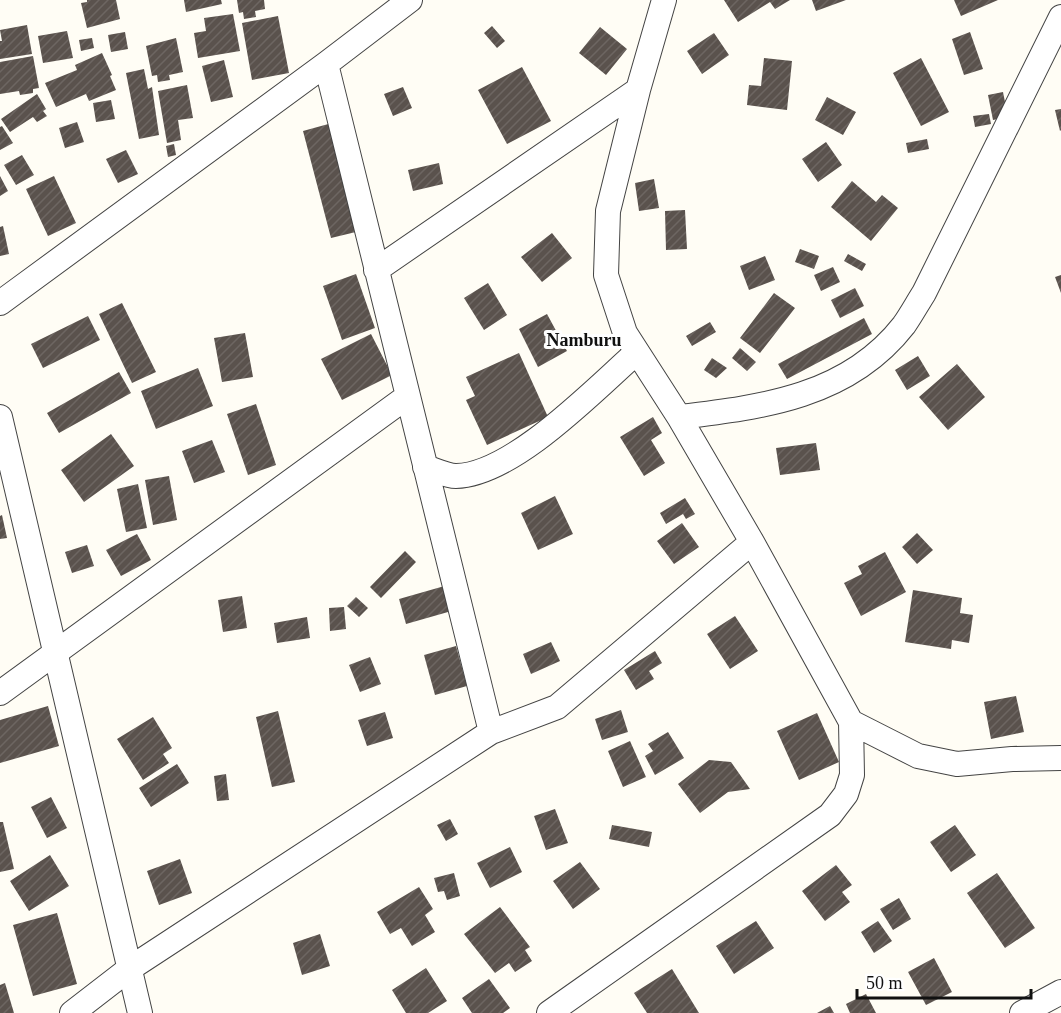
<svg xmlns="http://www.w3.org/2000/svg" width="1061" height="1013" font-family="'Times New Roman',serif">
<defs>
<pattern id="building-hatch" width="6" height="6" patternUnits="userSpaceOnUse" patternTransform="scale(1.5)"><rect width="6" height="6" fill="#5a524d"/><path d="M-1 1l2-2M0 6l6-6M5 7l2-2" fill="none" stroke="#6d6662"/></pattern>
</defs>
<rect width="100%" height="100%" fill="#fffdf5"/>
<path fill="url(#building-hatch)" d="M87,0H116L120,19L87,28L81,3L87,2Z
M184,0H221L222,4L186,12Z
M237,0H264L265,9L255,11L256,17L244,19L243,12L239,13Z
M724,0H790L775,9L770,2L738,22Z
M812,0H846L816,11Z
M954,0H998L961,16Z
M233,14L240,51L198,58L194,33L206,31L204,18Z
M278,16L289,73L252,80L242,23Z
M27,25L32,54L0,59V41H2L0,30Z
M492,26L505,41L497,48L484,33Z
M600,27L627,49L606,75L579,53Z
M67,31L73,58L43,63L38,36Z
M125,32L128,49L111,52L108,35Z
M970,32L983,69L964,75L952,39Z
M714,33L729,55L702,74L687,51Z
M92,38L94,48L81,51L79,40Z
M176,38L183,72L169,75L170,80L158,82L157,75L152,76L146,46Z
M102,53L112,75L110,76L116,90L89,101L86,94L56,107L45,83L77,70L75,65Z
M33,56L39,88L33,89V93L20,95L19,91L0,94V62Z
M764,58L792,61L787,110L747,105L749,85L761,86Z
M921,58L949,112L921,126L893,73Z
M224,60L233,97L211,102L202,66Z
M522,67L551,121L507,144L478,90Z
M144,69L148,89L152,87L159,135L139,139L126,73Z
M187,85L193,118L178,120L181,140L167,143L158,91Z
M403,87L412,108L393,116L384,94Z
M1003,92L1008,117L993,120L988,95Z
M37,94L46,109L43,111L47,116L37,122L33,117L10,132L1,119Z
M827,97L856,112L843,135L815,120Z
M111,100L115,119L96,122L93,103Z
M1061,109V130L1060,131L1055,110Z
M989,114L991,124L975,127L973,116Z
M77,122L84,142L65,148L59,128Z
M332,123L360,231L331,238L303,131Z
M2,126L13,143L0,150V127Z
M927,139L929,149L908,153L906,143Z
M826,142L842,165L818,182L802,159Z
M174,144L176,155L168,157L166,146Z
M126,150L138,174L118,183L106,159Z
M22,155L34,175L16,185L4,165Z
M439,163L443,184L413,191L408,170Z
M0,176L8,191L0,196Z
M54,176L76,223L48,236L26,189Z
M654,179L659,208L639,211L635,183Z
M852,181L876,202L882,195L898,208L871,241L831,207Z
M685,210L687,249L666,250L665,211Z
M3,226L9,254L0,256V227Z
M552,233L572,258L542,282L521,257Z
M800,249L819,256L814,269L795,262Z
M848,254L866,264L862,271L844,261Z
M765,256L775,280L749,290L740,266Z
M833,267L840,282L821,291L814,275Z
M356,274L375,328L342,340L323,286Z
M1061,275V293L1055,277Z
M488,283L507,315L484,330L464,298Z
M855,288L864,306L840,318L831,300Z
M774,293L795,308L760,353L740,338Z
M122,303L156,372L132,383L99,314Z
M547,314L567,351L538,367L519,329Z
M88,316L100,340L43,368L31,344Z
M864,318L872,334L787,379L778,364Z
M710,322L716,332L692,346L686,336Z
M245,333L253,377L222,382L214,338Z
M371,334L392,375L342,400L321,359Z
M740,348L756,362L747,371L732,358Z
M519,353L548,417L487,445L466,400L475,396L466,377Z
M918,356L930,376L907,390L895,370Z
M712,358L727,368L716,378L704,370Z
M957,364L985,397L948,430L919,397Z
M198,368L213,406L156,429L141,391Z
M119,372L131,393L59,433L47,413Z
M256,404L276,465L248,475L227,414Z
M653,417L662,433L651,440L665,463L644,476L620,437Z
M111,434L134,466L84,502L61,470Z
M212,440L225,472L194,483L182,451Z
M816,443L820,470L780,475L776,448Z
M169,476L177,520L153,525L145,480Z
M138,484L147,528L126,532L117,489Z
M555,496L573,534L538,550L521,513Z
M685,498L695,514L686,519L683,514L666,524L660,513Z
M2,515L7,538L0,539V516Z
M682,523L699,547L674,564L657,541Z
M917,533L933,550L917,564L902,547Z
M137,534L151,560L121,576L106,550Z
M87,545L94,566L72,573L65,552Z
M405,551L416,562L381,598L370,587Z
M885,552L906,592L861,616L844,583L862,574L858,566Z
M448,585L455,610L406,624L399,599Z
M913,590L962,598L960,613L973,615L969,643L952,640L951,649L905,642Z
M242,596L247,628L223,632L218,600Z
M356,597L368,608L359,617L347,606Z
M344,607L346,629L330,631L329,608Z
M735,616L758,651L730,669L707,634Z
M307,617L310,638L277,643L274,623Z
M551,642L560,661L531,674L523,654Z
M456,646L467,686L435,695L424,655Z
M655,651L662,663L649,671L654,679L636,690L624,670Z
M370,657L381,684L360,692L349,665Z
M1016,696L1024,732L991,739L984,702Z
M48,706L59,746L0,763V720Z
M621,710L628,732L602,740L595,719Z
M278,711L295,782L272,787L256,717Z
M385,712L393,738L367,746L358,720Z
M817,713L839,762L799,780L777,731Z
M153,717L172,748L163,754L169,763L143,780L117,739Z
M668,732L684,758L655,775L645,756L653,751L648,744Z
M630,741L646,777L623,787L608,751Z
M709,760L731,762L750,789L728,792L700,813L678,784Z
M177,764L189,783L151,807L139,788Z
M226,774L229,800L217,801L214,776Z
M51,797L67,828L47,838L31,807Z
M555,809L568,843L546,850L534,816Z
M450,819L458,834L446,841L437,825Z
M0,822H3L14,869L0,872Z
M612,825L652,832L649,847L609,839Z
M955,825L976,855L951,872L930,842Z
M510,847L522,872L490,888L477,863Z
M50,855L69,886L29,911L10,881Z
M180,859L192,893L159,905L147,871Z
M580,862L600,889L573,909L553,881Z
M836,865L852,885L842,892L850,902L825,921L802,891Z
M454,873L460,896L447,900L444,891L438,892L434,878Z
M997,873L1035,928L1005,948L967,893Z
M419,887L433,909L425,915L435,932L412,946L401,928L390,934L377,912Z
M899,898L911,919L893,930L880,909Z
M500,907L530,947L525,950L532,961L515,972L509,963L495,973L464,934Z
M57,913L77,984L33,996L13,925Z
M756,921L774,948L734,974L716,946Z
M878,921L892,941L874,953L861,932Z
M320,934L330,966L302,975L293,943Z
M934,958L952,992L926,1005L908,972Z
M426,968L447,1001L428,1013H406L392,990Z
M672,969L699,1013H647L634,993Z
M489,979L510,1008L503,1013H472L462,998Z
M5,983L14,1013H0V985Z
M866,994L876,1013H850L846,1004Z
M830,1006L834,1013H817Z"/>
<g fill="none" stroke-linecap="round" stroke-linejoin="round">
<defs>
<path id="street" d="M326,64L491,732
M376,270L638,90
M0,303L326,64L410,0
M0,417L140,1013
M679,417C763,407 848,397 904,325C911,315 917,304 924,293L1061,17
M425,467C435,470 447,476 456,476C513,475 595,389 637,352
M0,693L408,396
M851,722L918,756L957,764L1012,759L1061,758
M72,1013L129,969L491,732L557,707L752,542
M549,1013L830,815L846,794L852,775L851,722L752,542L679,417L625,333L606,275L608,211L638,90L664,0
M1022,1013L1061,992"/>
</defs>
<use href="#street" stroke="#444" stroke-width="26"/>
<use href="#street" stroke="#fff" stroke-width="24"/>
</g>
<g text-anchor="middle" dominant-baseline="central" stroke-width="6" stroke-linejoin="round" paint-order="stroke">
<g font-size="18" font-weight="bold" fill="#111" stroke="#fff">
<text x="584" y="340">Namburu</text>
</g>
</g>
<path d="M857 989v9h174v-9" fill="none" stroke="#111111" stroke-width="3"/>
<text x="866" y="989" font-size="18" fill="#111111" stroke="#ffffff" stroke-width="4.5" paint-order="stroke">50 m</text>
</svg>
